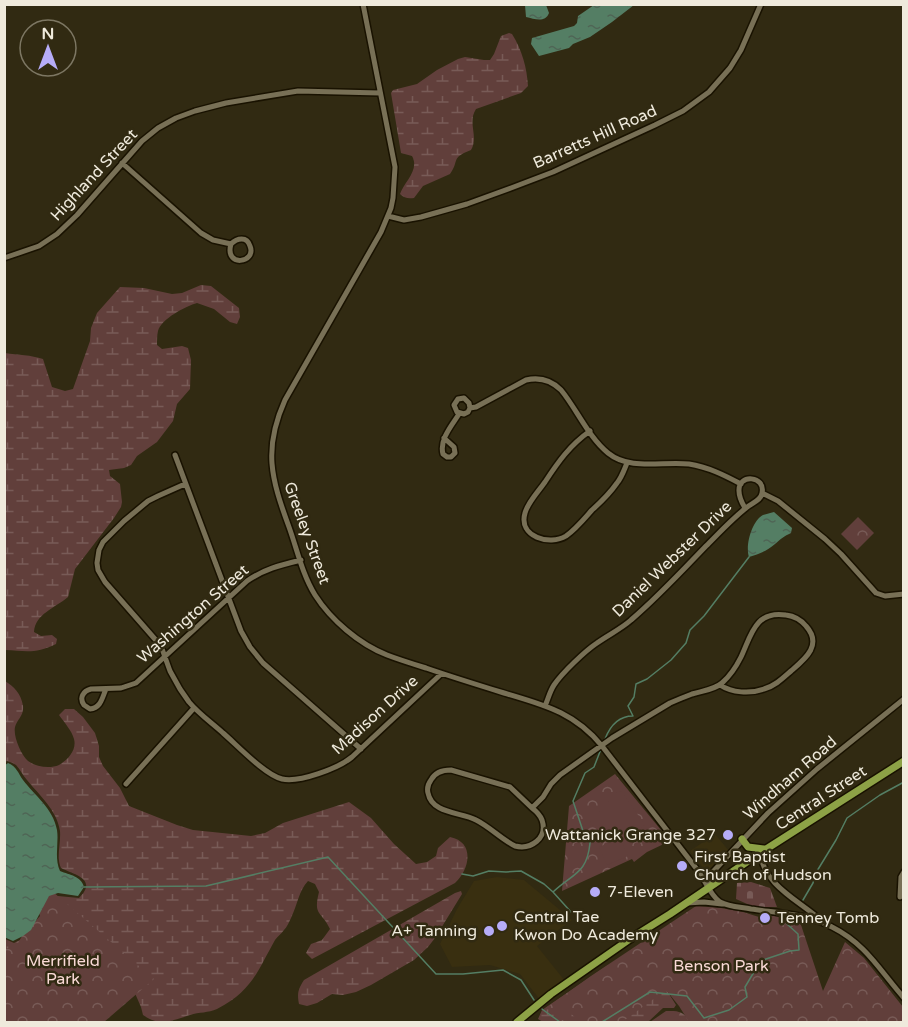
<svg xmlns="http://www.w3.org/2000/svg" width="908" height="1027" font-family="'Varela Round',sans-serif">
<defs>
<pattern id="forest-firs" width="22" height="20" patternUnits="userSpaceOnUse" patternTransform="scale(1.5)"><rect width="22" height="20" fill="#613f3b"/><path d="M5 1l3.5 6h-7zM16 11l3.5 6h-7z" fill="#785b57"/></pattern>
<pattern id="wetland-marsh" width="20" height="14" patternUnits="userSpaceOnUse" patternTransform="scale(1.5)"><rect width="20" height="14" fill="#613f3b"/><path d="M1 5h8M5 5V1M11 12h8M15 12V8" fill="none" stroke="#785b57"/></pattern>
<pattern id="cemetery-stones" width="16" height="16" patternUnits="userSpaceOnUse" patternTransform="scale(1.5)"><rect width="16" height="16" fill="#613f3b"/><path d="M2 7V4a2 2 0 0 1 4 0v3zM10 15v-3a2 2 0 0 1 4 0v3z" fill="#785b57"/></pattern>
<pattern id="park-crowns" width="20" height="18" patternUnits="userSpaceOnUse" patternTransform="scale(1.5)"><rect width="20" height="18" fill="#613f3b"/><path d="M2 6a3 3 0 1 1 6 0M12 15a3 3 0 1 1 6 0" fill="none" stroke="#785b57"/></pattern>
<pattern id="water-ripples" width="26" height="14" patternUnits="userSpaceOnUse" patternTransform="scale(1.5)"><rect width="26" height="14" fill="#547e64"/><path d="M2 4q2-2 4 0t4 0M15 11q2-2 4 0t4 0" fill="none" stroke="#4f6555"/></pattern>
</defs>
<rect width="100%" height="100%" fill="#312a12"/>
<path fill="#392f10" d="M715,834L729,851L706,872L690,851Z
M497,877L524,880L572,920L537,946L565,981L540,1000L520,974L490,965L452,967L440,944L457,909L474,881Z"/>
<path fill="url(#forest-firs)" d="M666,1011C680,1011 682,1011 691,1022H650Z"/>
<path fill="url(#wetland-marsh)" d="M509,33L512,34C522,50 527,68 528,86L521,93L476,109C467,123 479,136 471,150C450,158 460,160 450,174L423,186L414,198C408,199 404,198 400,194C404,182 420,170 412,156L401,153L391,93L393,90L417,84L437,70L458,59L465,57L484,60H490L494,54L501,36Z
M201,285L211,286L239,308L240,317L237,324L230,322L214,309L197,303C186,306 161,319 158,331C157,335 157,341 157,345L162,349L182,346L188,348L191,360L190,389L177,404L173,421L157,442L137,456L131,465L124,468L109,470L110,476L120,484L122,502L121,507L114,518L75,569L68,597C55,608 35,614 34,632L41,636L52,635L57,639L56,644C36,654 26,651 5,650V353C18,355 31,355 43,359L52,387L65,391L73,389L90,341L91,328L97,313L120,287L144,288L172,294L182,293Z
M5,681C14,687 21,693 23,706C24,716 17,719 15,727C13,736 21,755 28,761C36,767 50,769 59,765C68,760 77,750 74,739C72,731 64,722 59,715L65,709H74L83,717L95,733L99,746V757L103,766L120,788L129,806L177,825L193,830L251,836L265,833L283,823L349,802L371,818L394,844L416,864L427,862L436,856L438,848L450,837C475,842 470,869 455,883L312,959L306,953L311,944L322,940L330,929C321,910 313,916 319,892L315,884L308,881C299,890 297,906 291,918C289,922 287,927 284,930C281,934 278,936 275,940C257,972 252,991 217,1009C208,1013 199,1012 190,1015C171,1021 160,1027 143,1015L141,1007L134,991L5,982V939L14,943C37,933 40,919 50,898L58,896L79,898C98,879 75,875 61,868C56,857 61,844 60,831C57,810 39,795 27,780C23,776 20,769 16,765C13,763 10,762 7,761L5,762Z
M461,891L462,894L435,938L428,947L414,960L371,985L356,992L343,995L332,994L317,1003L307,1006L299,1004C297,994 298,989 304,980L455,893Z
M608,965L664,986L676,1005L674,1008H663L648,1022H543L538,1019L542,1010Z"/>
<path fill="url(#cemetery-stones)" d="M751,882L770,888L777,907H754L736,899L737,883Z"/>
<path fill="url(#park-crowns)" d="M858,517L874,533L857,550L841,534Z
M615,774L670,841L647,852L634,862L632,859L562,891L569,806Z
M52,891L154,979L104,1022H5V949L17,945L22,936L40,916L39,913L45,896Z
M696,906L721,908L743,912L759,917L774,916L800,922L823,991L845,942L864,958L903,1007V1022H689L679,1006L666,990L622,1022H579L568,1010L546,1008L591,976Z"/>
<path fill="#613f3b" d="M619,791L622,792L645,825C629,838 604,840 590,822L617,792Z
M620,838L628,856L607,865L599,847Z"/>
<path fill="url(#water-ripples)" d="M525,5H546L549,13C545,23 535,19 526,17Z
M594,5H634L612,22L590,37L573,44L569,48L539,56L531,44L532,38L574,26L577,23L578,16Z
M774,512L792,528L791,533C784,536 781,539 775,544C767,551 759,554 749,557C745,545 752,521 763,515C767,514 770,513 774,512Z
M8,763C17,767 18,773 23,780C35,796 53,808 57,830C59,843 54,858 60,871C70,875 81,876 84,887L78,896L58,893L49,896L31,930L23,936L13,941L4,937V766Z"/>
<g fill="none" stroke-linecap="round" stroke-linejoin="round">
<path stroke="#547e64" stroke-width="1.5" d="M605,739C610,726 618,716 633,716L628,706L634,697L636,684L647,679L671,660L686,643L690,630L704,616L749,557
M462,874L473,876L489,871L506,872L521,871L544,884L553,892L571,912
M84,887L206,886L328,857L436,974H463L503,970L521,980L534,1000
M553,892C573,873 587,874 590,843L584,834L573,801L585,773L594,767L601,749
M803,900L813,883L817,871L836,840L847,818L880,795L904,782
M542,1009L560,1022
M602,1022L650,992L687,996L704,1018L729,1010L747,997L745,987L754,972L763,960L790,951L799,950L798,934L787,924L789,921"/>
<defs>
<path id="minor" d="M363,4L395,167L393,198L391,208L381,232L285,400C263,449 271,478 289,527C297,549 302,574 315,595C331,620 359,644 387,655C400,660 413,664 426,668C452,677 478,685 504,693C544,705 574,712 602,746L699,872C705,881 711,896 720,902C729,907 741,907 751,909C778,913 808,914 832,927C866,944 880,971 904,998
M122,163L201,233L213,240L231,244C237,238 247,236 250,246C257,263 224,268 231,244
M388,216L404,220L421,217L467,204L511,188L553,172L655,125L683,111L709,92L730,68L741,50L761,4
M4,258L39,246L57,234L77,215L142,141L158,128L176,118L195,111L226,103L298,91L380,93
M470,408L469,403L464,398L458,399L454,405L457,412L464,414L468,412L470,408L476,407L526,380C539,377 551,380 561,390C576,408 589,438 608,453C630,471 662,461 689,464C708,467 724,475 741,484
M590,431C570,445 558,462 545,482C538,492 528,502 525,513C518,537 550,546 566,536C576,529 584,519 592,510C601,502 610,493 617,483C622,477 624,470 627,463
M444,438L454,447L455,453L451,457H447L443,454C439,440 452,425 459,414
M175,455L241,631L250,647L263,663L361,749
M185,484L158,496L148,501L124,521L103,542L99,550L97,563L98,570L105,582L161,646L170,671L180,689L189,702C199,714 212,723 223,733C237,745 265,775 282,779C299,783 339,768 352,757L441,674
M762,493L778,501L825,539L841,554L876,593L885,596L904,594
M106,689C102,698 101,708 90,709L84,705C79,698 83,691 91,689L121,688L136,683L247,581C264,569 281,565 301,560
M545,706C548,699 550,691 554,685C562,673 585,651 597,643C608,635 621,629 631,620C658,597 682,571 706,546C719,533 732,519 746,508C751,503 761,501 762,493C766,476 738,473 739,491C739,497 742,503 745,508
M126,784L194,708
M532,808L510,787L451,770C443,770 435,772 431,780C428,784 427,789 428,793C432,814 461,812 476,820C490,827 501,839 515,846C531,850 548,838 542,820C540,815 536,811 532,808L543,797L551,784L560,775L612,738L670,703C677,700 684,697 692,694C702,691 714,690 722,683C730,676 736,667 741,657C751,636 755,610 786,615C794,616 801,620 806,626C823,645 805,659 791,671C783,678 775,686 764,689C750,694 732,693 720,685
M760,853C765,887 799,900 823,922
M709,886V876L768,813L817,769L904,699
M900,897L901,877L904,872
M686,903L704,902L722,904"/>
<path id="major" d="M742,839L748,847L764,849
M517,1022L551,994L630,939L670,914L760,853L904,761"/>
</defs>
<use href="#minor" stroke="#191200" stroke-width="8"/>
<use href="#major" stroke="#191200" stroke-width="10"/>
<use href="#minor" stroke="#787056" stroke-width="5"/>
<use href="#major" stroke="#8da246" stroke-width="7"/>
</g>
<g fill="#b6acf8" stroke="#312a12" stroke-width="2">
<circle cx="728" cy="835" r="6"/>
<circle cx="682" cy="866" r="6"/>
<circle cx="595" cy="892" r="6"/>
<circle cx="765" cy="918" r="6"/>
<circle cx="502" cy="926" r="6"/>
<circle cx="489" cy="931" r="6"/>
</g>
<g text-anchor="middle" dominant-baseline="central" stroke-width="5" stroke-linejoin="round" paint-order="stroke">
<g font-size="16" fill="#efeadc" stroke="#312a12">
<text transform="translate(595 137) rotate(-24)">Barretts Hill Road</text>
<text transform="translate(94 175) rotate(-47)">Highland Street</text>
<text transform="translate(307 533) rotate(70)">Greeley Street</text>
<text transform="translate(672 559) rotate(-44)">Daniel Webster Drive</text>
<text transform="translate(193 614) rotate(-41)">Washington Street</text>
<text transform="translate(375 715) rotate(-42)">Madison Drive</text>
<text transform="translate(790 778) rotate(-41)">Windham Road</text>
<text transform="translate(821 798) rotate(-33)">Central Street</text>
</g>
<g font-size="16" fill="#efeadc" stroke="#312a12" text-anchor="start">
<text x="716" y="835" text-anchor="end">Wattanick Grange 327</text>
<text x="694" y="857">First Baptist<tspan x="694" dy="18">Church of Hudson</tspan></text>
<text x="607" y="892">7-Eleven</text>
<text x="514" y="917">Central Tae<tspan x="514" dy="18">Kwon Do Academy</tspan></text>
<text x="777" y="918">Tenney Tomb</text>
<text x="477" y="931" text-anchor="end">A+ Tanning</text>
</g>
<g font-size="16" fill="#fadad6" stroke="#312a12">
<text x="63" y="961">Merrifield<tspan x="63" dy="18">Park</tspan></text>
<text x="721" y="966">Benson Park</text>
</g>
</g>
<rect width="908" height="1027" fill="none" stroke="#efeadc" stroke-width="12"/>
<g transform="translate(48 48)"><circle r="28" fill="#312a12" stroke="#7d7763" stroke-width="1.5"/>
<path d="M0-4.5L10 22L0 15L-10 22Z" fill="#b6acf8"/>
<text y="-9" font-size="16" font-weight="bold" text-anchor="middle" fill="#efeadc">N</text>
</g>
</svg>
